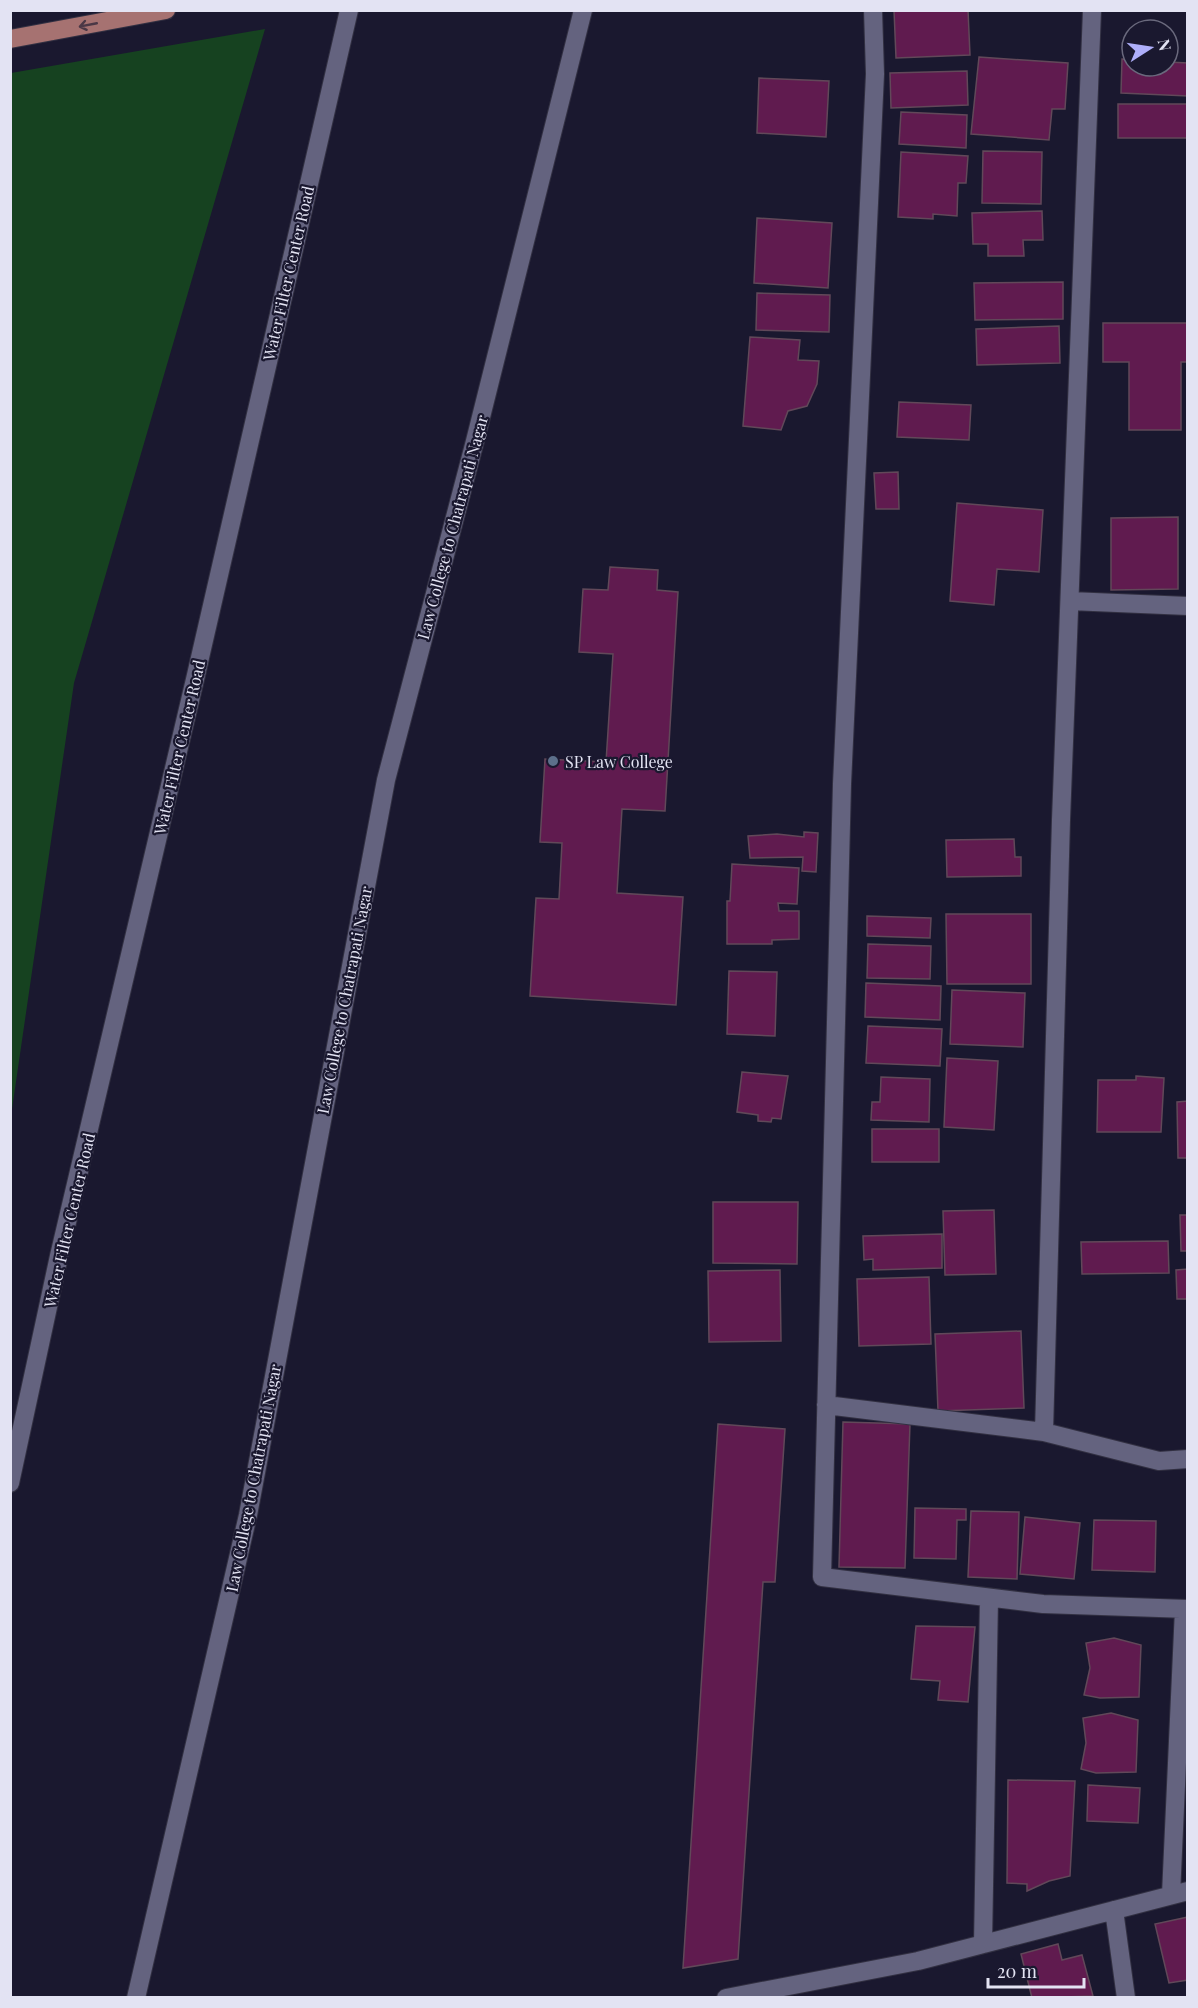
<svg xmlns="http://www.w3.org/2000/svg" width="1198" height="2008" font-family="'Playfair Display',serif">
<rect width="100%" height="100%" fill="#1a182f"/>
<path fill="#164220" d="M265,29L74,683L11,1116V73Z"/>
<path fill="#601b4f" stroke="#614859" stroke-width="1.5" d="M894,10H968L970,55L896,58Z
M979,57L1068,63L1065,109H1052L1049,140L971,134Z
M1122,59L1132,60V66H1168V62L1188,63V96L1121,93Z
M967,71L968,105L891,108L890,73Z
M759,78L829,81L826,137L757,133Z
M1118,104H1188V138H1118Z
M901,112L967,115L966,148L899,144Z
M983,151L1042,152L1041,204L982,203Z
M901,152L968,156L966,183H958L957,216L933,214V219L898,217Z
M1042,211L1043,240H1023L1024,256H988V244H973L972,213Z
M757,218L832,223L828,288L754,283Z
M1063,282V319L975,320L974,283Z
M757,293L830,295L829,332L756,330Z
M1103,323H1188V362H1181V430H1129V362H1103Z
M1059,326L1060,363L977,365L976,329Z
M750,337L800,340L798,360L819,361L817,384L807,406L788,411L781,430L743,426Z
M899,402L971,405L969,440L897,437Z
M898,472L899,509H876L874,473Z
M957,503L1043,510L1039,572L997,569L994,605L950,601Z
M1178,517V589L1111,590V518Z
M610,567L658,570L657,590L678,592L665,811L622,809L617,893L683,897L676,1005L530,996L536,898L559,899L562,843L540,842L545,759L606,762L613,654L579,652L583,589L608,590Z
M804,832L818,833L816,872L802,871L803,857L750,858L748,836L777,834L804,837Z
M1014,839L1015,857H1021V876L947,877L946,840Z
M732,864L799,868L797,904L778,903L779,911H799V939L772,940V944H727V901H730Z
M946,914H1031V984H947Z
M867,916L931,918L930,938L867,936Z
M868,944L931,946L930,979L867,978Z
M729,971L777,972L775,1036L727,1034Z
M866,983L941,986L940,1020L865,1017Z
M952,990L1025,993L1023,1047L950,1044Z
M868,1026L942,1029L940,1066L866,1063Z
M947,1058L998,1061L994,1130L944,1127Z
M742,1072L788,1076L781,1119L772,1118L771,1122L758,1121V1115L737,1112Z
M1136,1076L1164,1078L1161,1132H1097L1098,1080H1136Z
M881,1077L930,1079L929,1122L871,1120L872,1102H880Z
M1188,1101V1158H1178L1177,1102Z
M872,1129H939V1162H872Z
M713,1202H798L797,1264L713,1263Z
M994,1210L996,1274L945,1275L943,1211Z
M1180,1215H1188V1251H1181Z
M942,1234V1268L873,1270V1259L864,1260L863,1236Z
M1168,1241L1169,1273L1082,1274L1081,1242Z
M1188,1269V1299H1177L1176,1270Z
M780,1270L781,1341L709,1342L708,1271Z
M929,1277L931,1344L859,1346L857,1279Z
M1021,1331L1024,1408L938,1411L935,1334Z
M843,1422L910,1424L905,1568L839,1567Z
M718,1424L785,1429L775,1582H763L738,1959L683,1968Z
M915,1508L966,1509V1520H957L956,1559L914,1558Z
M971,1511L1019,1512L1017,1579L968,1577Z
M1025,1517L1080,1523L1074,1579L1020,1574Z
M1094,1520L1156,1521L1155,1572L1092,1570Z
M916,1626L975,1627L968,1702L938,1700L940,1681L911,1679Z
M1114,1638L1141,1645L1139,1697L1100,1698L1084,1695L1090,1668L1086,1643Z
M1111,1713L1138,1720L1136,1772L1096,1773L1081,1769L1086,1743L1083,1718Z
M1008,1780L1075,1781L1070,1876L1049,1881L1027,1891V1884L1007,1883Z
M1088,1785L1140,1788L1138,1823L1087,1821Z
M1188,1917V1980L1169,1983L1155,1924Z
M1058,1944L1062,1960L1082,1955L1093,1996L1032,1998L1021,1954Z"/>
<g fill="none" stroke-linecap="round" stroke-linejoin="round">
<defs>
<path id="minor" d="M873,10L875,74L842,784L822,1577L1043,1604L1188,1609
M1070,601L1188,606
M826,1405L1044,1432L1159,1461L1188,1459
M1044,1432L1061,820L1092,10
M10,1483L59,1256L196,675L349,10
M1171,1895L1184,1609
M1114,1910L1126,1998
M983,1944L989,1598
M136,1998L248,1515L386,780L475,441L583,10
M726,1998L918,1961L1188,1891"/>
<path id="major" d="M10,39L166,10"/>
</defs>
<use href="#minor" stroke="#323042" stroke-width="20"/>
<use href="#major" stroke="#323042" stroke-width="20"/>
<use href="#minor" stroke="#64637f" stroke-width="18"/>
<use href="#major" stroke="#a67271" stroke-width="18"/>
</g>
<defs><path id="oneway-shaft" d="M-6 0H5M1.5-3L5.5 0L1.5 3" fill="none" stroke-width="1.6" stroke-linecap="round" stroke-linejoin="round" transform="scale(1.5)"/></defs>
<use stroke="#4b3846" href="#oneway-shaft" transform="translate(88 25) rotate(169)"/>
<circle fill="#5c6f8a" stroke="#1a182f" stroke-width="2" cx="553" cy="761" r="6"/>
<g text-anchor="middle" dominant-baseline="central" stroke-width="4.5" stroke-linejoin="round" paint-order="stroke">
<g font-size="16" fill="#e3e3f3" stroke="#1a182f">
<text transform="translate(288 273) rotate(-77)">Water Filter Center Road</text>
<text transform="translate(452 527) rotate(-75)">Law College to Chatrapati Nagar</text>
<text transform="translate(179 747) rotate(-77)">Water Filter Center Road</text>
<text transform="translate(344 1000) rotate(-79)">Law College to Chatrapati Nagar</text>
<text transform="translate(69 1220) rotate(-77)">Water Filter Center Road</text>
<text transform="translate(253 1478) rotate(-79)">Law College to Chatrapati Nagar</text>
</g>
<g font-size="16" fill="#e3e3f3" stroke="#1a182f" text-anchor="start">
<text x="565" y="761">SP Law College</text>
</g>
</g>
<rect width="1198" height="2008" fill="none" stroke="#e3e3f3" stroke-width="24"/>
<g transform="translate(1150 48) rotate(78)"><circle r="28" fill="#1a182f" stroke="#6a697d" stroke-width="1.5"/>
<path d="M0-4.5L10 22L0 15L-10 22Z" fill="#aeaefa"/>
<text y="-9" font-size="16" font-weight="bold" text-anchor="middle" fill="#e3e3f3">N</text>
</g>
<path d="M988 1978v9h96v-9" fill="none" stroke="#e3e3f3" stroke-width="3"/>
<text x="997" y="1978" font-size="18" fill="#e3e3f3" stroke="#1a182f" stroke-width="4.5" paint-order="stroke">20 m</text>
</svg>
